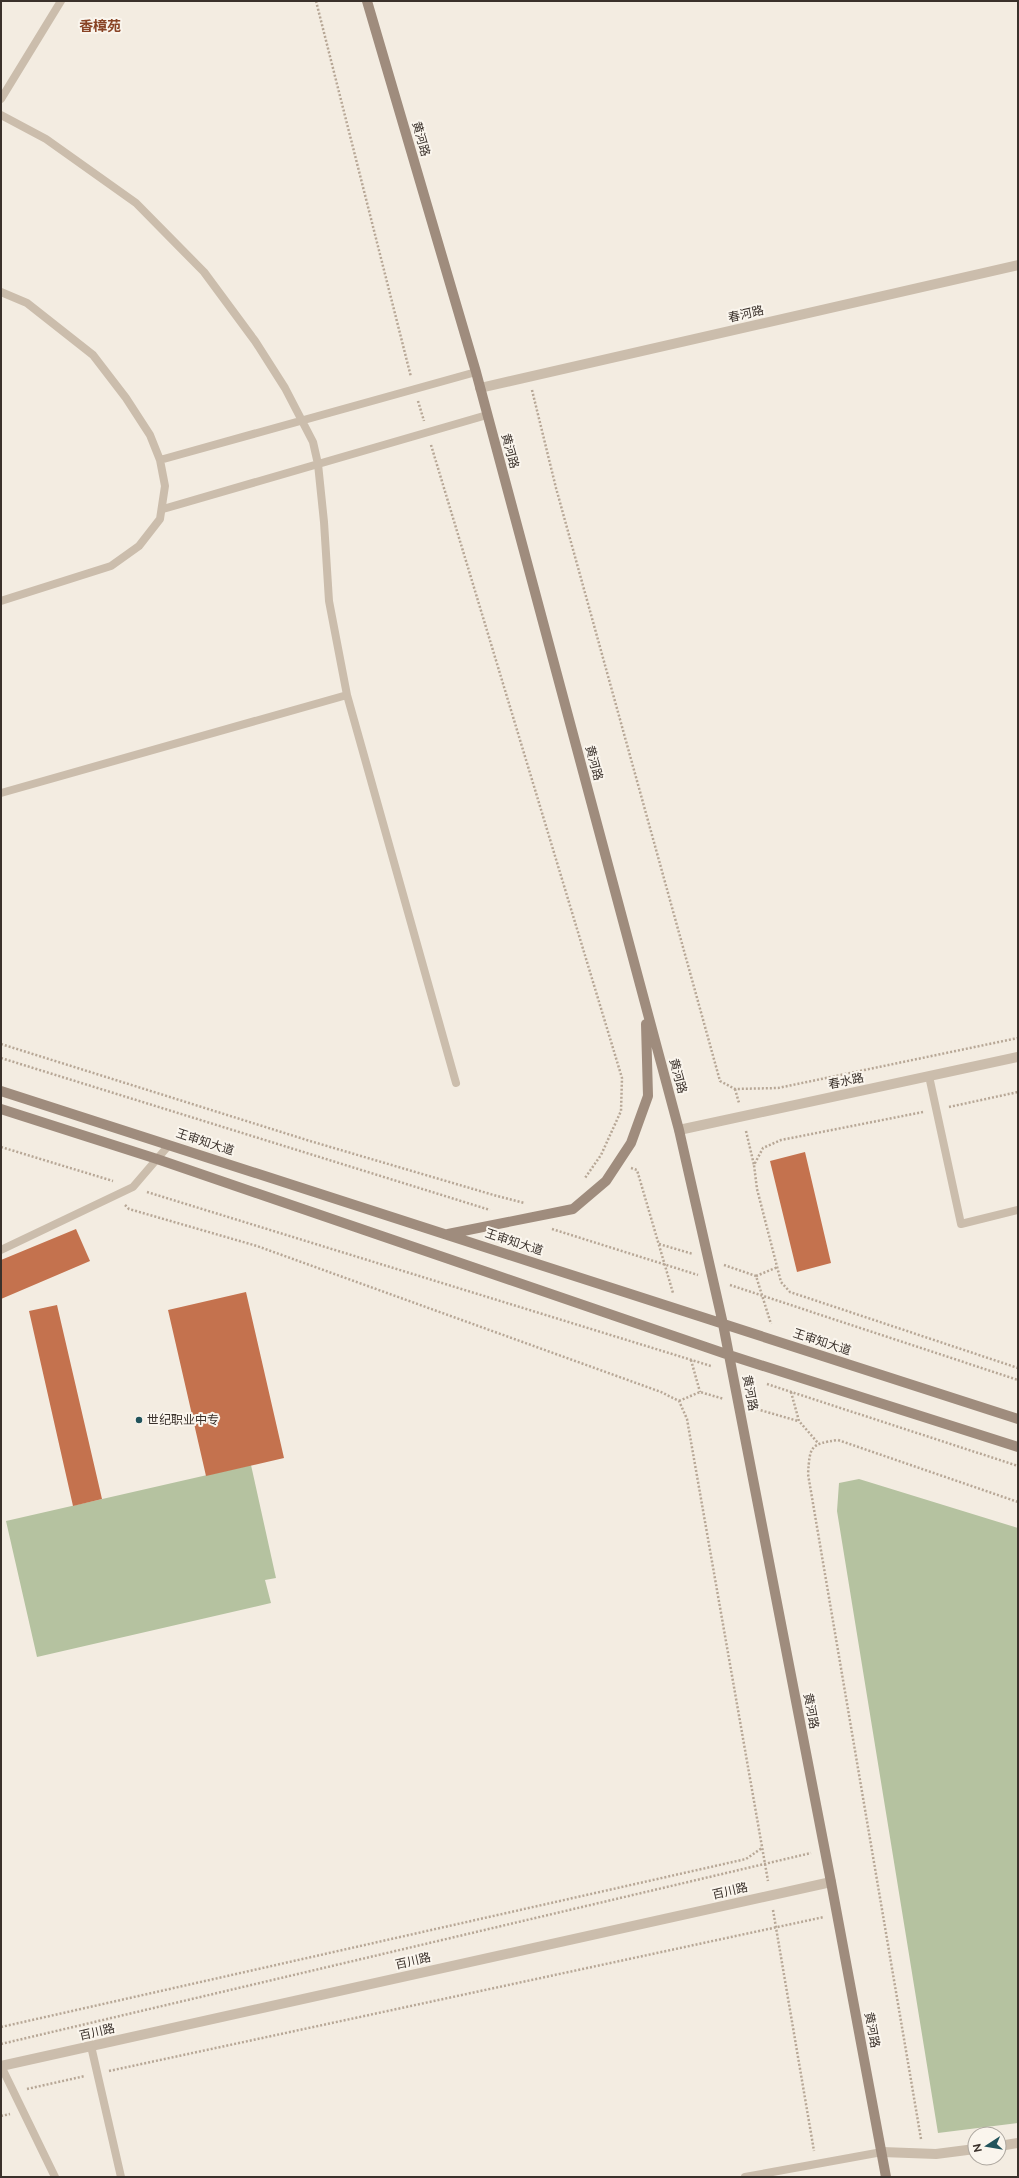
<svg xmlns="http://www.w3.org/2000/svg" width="1019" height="2178" font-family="Raleway,'Noto Sans SC',sans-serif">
<rect width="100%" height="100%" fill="#f3ece1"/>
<path fill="#b5c2a0" d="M251,1465L276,1578L265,1580L271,1603L37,1657L6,1521Z
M859,1479L1018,1528V2123L938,2133L837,1511L839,1483Z"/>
<path fill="#c4724e" d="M805,1152L831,1263L797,1272L770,1161Z
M76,1229L90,1261L1,1299V1260Z
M246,1292L284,1458L206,1476L168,1310Z
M57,1305L102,1499L73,1506L29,1311Z"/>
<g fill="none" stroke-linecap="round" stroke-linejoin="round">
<path stroke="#b7a796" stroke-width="2.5" stroke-dasharray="2 2" stroke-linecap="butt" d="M316,1L411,377
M532,390L556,488L720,1081L735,1089L778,1088L1018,1038
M418,401L424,421
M431,445L622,1078L621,1111L601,1155L585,1178
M1,1044L310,1141L497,1196L524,1203
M1,1058L490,1210
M735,1089L739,1103
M949,1107L1018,1092
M923,1112L781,1140L763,1148L754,1165L757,1189L781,1282L790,1292L1018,1368
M746,1131L754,1165
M1,1147L113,1181
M631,1168L637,1170L673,1293
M147,1192L711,1366
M125,1205L129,1209L257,1246L661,1392L679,1401L687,1419L768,1881
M552,1229L698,1275
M659,1244L693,1254
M724,1265L756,1276L771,1324
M756,1276L778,1267
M730,1285L1018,1380
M691,1360L700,1392
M767,1384L1018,1466
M791,1392L799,1421L818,1443
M679,1401L700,1392L724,1399
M753,1408L798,1421
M773,1910L814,2151
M1,2027L746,1859L762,1848
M1,2044L811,1853
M109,2071L824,1917
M27,2089L85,2076
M1,2116L10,2114
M921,2139L808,1474C810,1446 810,1444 838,1440L1018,1502"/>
<path stroke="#cbbdac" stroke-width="8" d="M1,99L61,1
M1,115L46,139L136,203L204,272L255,341L285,388L313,442L318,464L324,522L329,601L347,695L1,793
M1,292L27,303L93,355L126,398L150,435L160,460L165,486L160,519L139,546L111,566L1,601
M160,460L476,372
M163,509L487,415
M347,695L456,1083
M929,1076L961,1224L1018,1210
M1,1250L133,1187L169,1145
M91,2046L121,2177
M1,2066L55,2177
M745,2177L882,2152"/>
<path stroke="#cbbdac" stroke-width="10" d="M480,388L1018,265
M679,1130L1018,1057
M999,2146L1018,2143
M882,2152L936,2154L975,2149"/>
<path stroke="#cbbdac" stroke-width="10" d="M1,2066L831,1882"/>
<path stroke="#9f8c7d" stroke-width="10" d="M367,1L476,372L679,1130L723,1324L831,1882L886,2177
M1,1091L1018,1419
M1,1109L157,1159L729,1355L1018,1447
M448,1234L573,1209L606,1181L631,1143L648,1096L646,1024"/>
</g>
<circle fill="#21535b" stroke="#faf5ed" stroke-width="1.5" cx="139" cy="1420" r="4"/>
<g text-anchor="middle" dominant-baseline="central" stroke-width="4" stroke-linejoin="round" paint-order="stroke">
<g font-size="12" fill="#3a312b" stroke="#faf5ed">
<text transform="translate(421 139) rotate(74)">黄河路</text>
<text transform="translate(746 314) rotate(-13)">春河路</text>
<text transform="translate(510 451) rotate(75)">黄河路</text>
<text transform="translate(594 763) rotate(75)">黄河路</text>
<text transform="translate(678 1076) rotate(75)">黄河路</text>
<text transform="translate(846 1081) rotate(-12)">春水路</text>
<text transform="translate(205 1142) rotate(18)">王审知大道</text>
<text transform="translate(514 1242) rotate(18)">王审知大道</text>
<text transform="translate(822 1342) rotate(18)">王审知大道</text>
<text transform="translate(750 1393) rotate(79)">黄河路</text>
<text transform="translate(811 1711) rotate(79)">黄河路</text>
<text transform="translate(730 1891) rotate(-13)">百川路</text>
<text transform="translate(413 1961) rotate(-13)">百川路</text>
<text transform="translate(872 2030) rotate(79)">黄河路</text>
<text transform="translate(97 2032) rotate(-13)">百川路</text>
</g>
<g font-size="12" fill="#3a312b" stroke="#faf5ed" text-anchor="start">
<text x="147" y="1420">世纪职业中专</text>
</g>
<g font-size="14" font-weight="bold" fill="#884325" stroke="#faf5ed">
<text x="100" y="26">香樟苑</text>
</g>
</g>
<rect width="1019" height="2178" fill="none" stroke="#3a312b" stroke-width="4"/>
<g transform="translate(987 2146) rotate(258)"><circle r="19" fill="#faf5ed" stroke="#ada79f"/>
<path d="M0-3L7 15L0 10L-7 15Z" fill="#21535b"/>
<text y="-6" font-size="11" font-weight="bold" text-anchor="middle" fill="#3a312b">N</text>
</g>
</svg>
